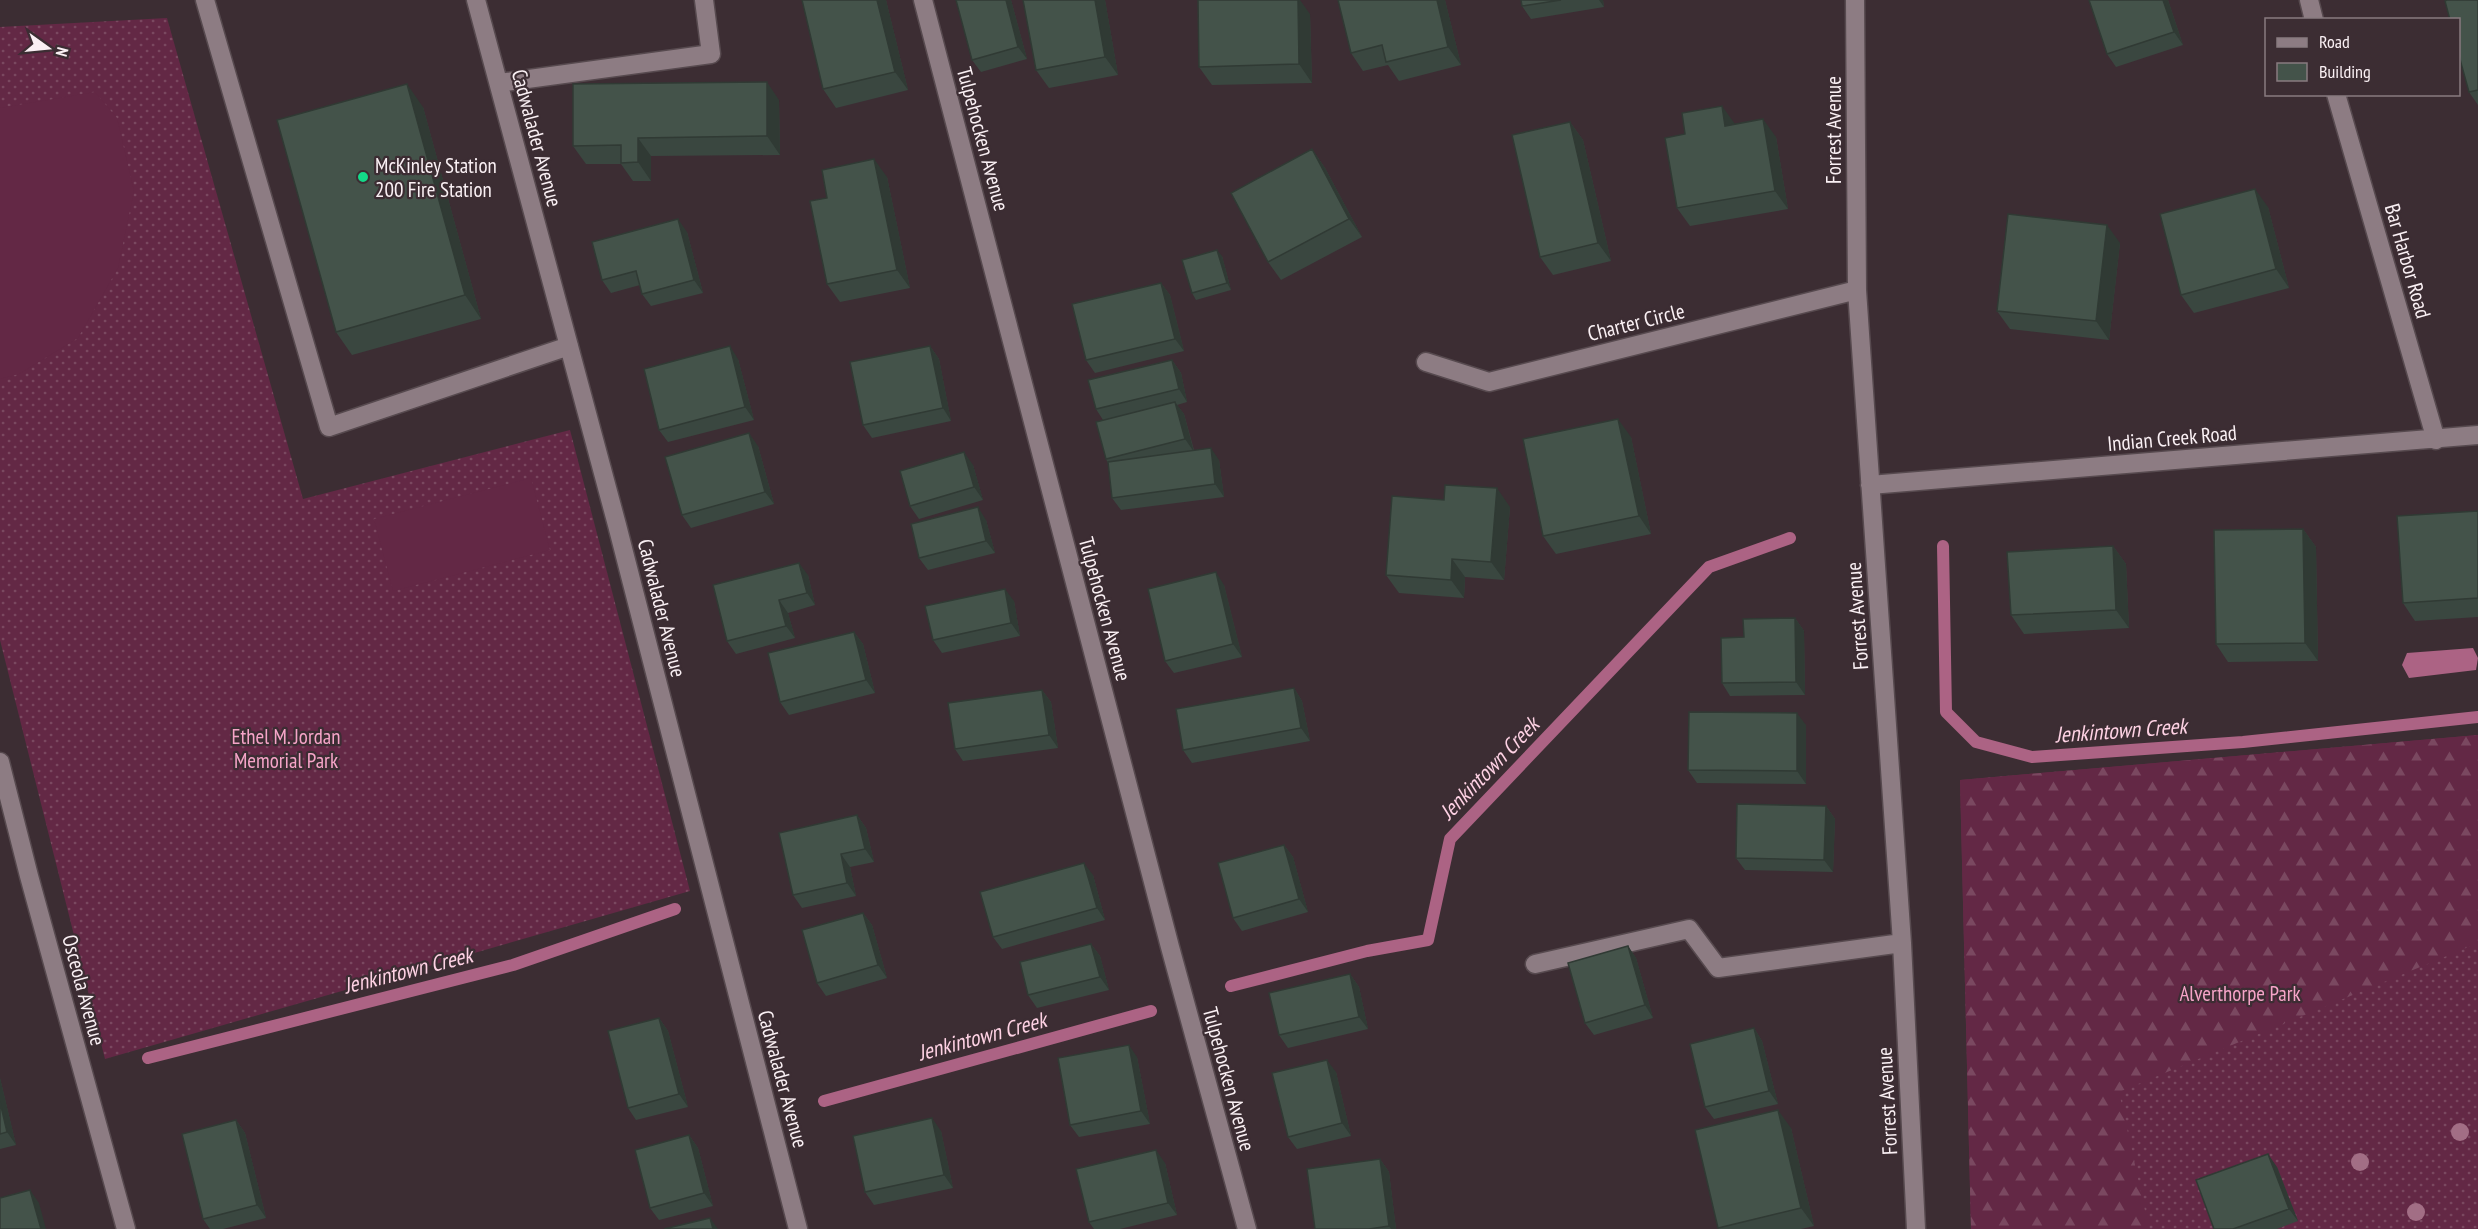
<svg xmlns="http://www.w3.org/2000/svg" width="2478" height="1229" font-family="'PT Sans Narrow',sans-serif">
<defs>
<pattern id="grass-dots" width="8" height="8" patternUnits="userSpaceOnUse" patternTransform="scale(1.5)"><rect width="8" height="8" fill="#632845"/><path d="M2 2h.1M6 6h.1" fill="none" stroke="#7a4860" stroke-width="1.8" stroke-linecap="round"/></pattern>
<pattern id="forest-firs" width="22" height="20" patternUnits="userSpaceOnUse" patternTransform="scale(1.5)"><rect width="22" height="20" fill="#632845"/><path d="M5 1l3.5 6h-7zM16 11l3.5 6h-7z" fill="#7a4860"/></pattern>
</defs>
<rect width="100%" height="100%" fill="#3c2d33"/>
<path fill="url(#grass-dots)" d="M167,18L303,499L570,430L690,891L105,1059L0,640V27Z
M2478,735V1229H1971L1960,780Z"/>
<path fill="url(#forest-firs)" d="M2478,735V943L2119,1092L2149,1229H1971L1960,780Z"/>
<path fill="#632845" d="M95,92L117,118L134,191L118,268L78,338L19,374L0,379V108Z
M531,478L550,550L393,591L374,519Z"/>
<path fill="#ac6384" d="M2473,648L2478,658L2476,670L2409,678L2402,665L2407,653Z"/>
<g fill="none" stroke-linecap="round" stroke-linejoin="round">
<path stroke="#ac6384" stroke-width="12" d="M1943,546L1946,712L1976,742L2032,757L2243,742L2478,717
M1231,986L1367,951L1428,940L1450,839L1709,567L1790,538
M148,1058L513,965L675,909
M824,1101L1151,1011"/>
<defs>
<path id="minor" d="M205,0L329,427L569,346
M476,0L617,525L798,1229
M923,0L1170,947L1247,1229
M1855,0L1857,290L1902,943L1916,1229
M2309,0L2314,20
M499,83L711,54L704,0
M2336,94L2436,440
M1426,362L1489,382L1857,290
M1870,485L2478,435
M0,762L29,876L126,1229
M1535,964L1689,929L1718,968L1902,943"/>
</defs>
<use href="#minor" stroke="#574a4f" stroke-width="21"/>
<use href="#minor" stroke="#8d7c83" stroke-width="18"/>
</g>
<g fill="#a26e85">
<circle cx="2460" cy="1132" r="9"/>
<circle cx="2360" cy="1162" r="9"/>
<circle cx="2416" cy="1212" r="9"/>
</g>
<path fill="#3a4740" d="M886,0L908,90L836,108L823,89Z
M956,0H1011L1027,59L981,72L972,60Z
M1023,0H1105L1118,75L1049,88L1036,70Z
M1445,0L1461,65L1399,81L1388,65L1363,71L1351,53Z
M1521,0H1603L1604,7L1531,19L1522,6Z
M2089,0H2168L2183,45L2116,67L2107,54Z
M2478,0V105L2469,92Z
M1310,14L1312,83L1212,85L1199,67Z
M779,100L780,155L651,156V181H633L621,164H586L573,146Z
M423,107L481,319L352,355L336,332Z
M1570,122L1583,140L1611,261L1553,275L1540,257Z
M1735,124L1776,137L1788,209L1690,226L1677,208Z
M1312,149L1325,168L1362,237L1281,280L1268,262Z
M887,177L910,288L840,302L827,284Z
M2268,207L2289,288L2194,313L2181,295Z
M687,232L703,293L651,306L642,294L640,285L611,293L602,280Z
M2120,243L2109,340L2010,329L1997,311Z
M1222,256L1231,290L1196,300L1192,293Z
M1161,283L1170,295L1184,351L1095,373L1086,360Z
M930,346L939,359L951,421L872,438L863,425Z
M738,359L754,420L668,442L659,430Z
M1172,360L1181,373L1187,402L1177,405L1184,414L1194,450L1219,460L1224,497L1121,510L1112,498L1108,463L1106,459L1103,420L1096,409Z
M1631,437L1651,534L1556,554L1543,536Z
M758,446L774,504L691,528L682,515Z
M973,465L983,500L919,519L910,506Z
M1444,500L1510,507L1504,580L1465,577L1464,598L1399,593L1386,575Z
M2478,511V617L2415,621L2403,603Z
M986,520L995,553L928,570L919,558Z
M2303,529L2316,547L2318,661L2228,662L2216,644Z
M2113,546L2126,564L2129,628L2024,634L2011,615Z
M808,575L815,605L788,613L795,638L736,654L727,641Z
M1224,585L1242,657L1174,673L1165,661Z
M1014,601L1020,636L942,653L933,640Z
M1795,618L1804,631L1805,695L1730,696L1722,683L1744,637Z
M854,632L863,644L875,693L789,715L780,702Z
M1294,688L1302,701L1310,741L1192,763L1183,750Z
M1042,690L1051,702L1058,748L963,761L955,749Z
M1806,725V784L1697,783L1688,770Z
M1826,806L1835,819L1833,872L1745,870L1736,858Z
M857,815L866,828L874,862L850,867L856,896L802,908L793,895Z
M1284,845L1293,857L1308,912L1242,931L1233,918Z
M1093,875L1105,920L1002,949L993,937Z
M863,913L872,925L887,978L826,996L817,983Z
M1091,944L1100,956L1109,990L1037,1008L1028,995Z
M1628,946L1636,958L1653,1018L1594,1035L1585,1023Z
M1350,974L1359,987L1368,1029L1288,1048L1279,1035Z
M659,1018L668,1031L688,1107L636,1120L628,1108Z
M1754,1028L1762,1041L1778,1104L1714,1119L1705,1107Z
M1137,1057L1150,1124L1079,1137L1070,1125Z
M1336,1072L1351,1136L1297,1149L1288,1137Z
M0,1078L16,1145L0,1149Z
M236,1120L245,1133L266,1218L223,1229H210L203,1219Z
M1791,1128L1814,1226L1801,1229H1719L1718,1228Z
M941,1131L953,1188L874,1205L865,1192Z
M689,1135L698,1148L713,1206L659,1220L650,1208Z
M1380,1159L1389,1172L1396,1229H1315Z
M1165,1163L1177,1215L1120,1229H1094L1089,1222Z
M2277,1167L2298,1221L2277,1229H2214Z"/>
<path fill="#303a34" d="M877,0H886L908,90L895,72Z
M1006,0H1011L1027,59L1018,47Z
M1095,0H1105L1118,75L1105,57Z
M1298,0H1300L1310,14L1312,83L1299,64Z
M1437,0H1445L1461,65L1448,47Z
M1599,0H1603L1604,7Z
M2163,0H2168L2183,45L2174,32Z
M767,82L779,100L780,155L767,136Z
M407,84L423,107L481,319L465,295Z
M1722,106L1735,124L1725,126Z
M1763,119L1776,137L1788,209L1775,191Z
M1570,122L1583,140L1611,261L1598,243Z
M638,138L651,156V181L638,162Z
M1312,149L1325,168L1362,237L1349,219Z
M874,159L887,177L910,288L897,270Z
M2255,189L2268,207L2289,288L2276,269Z
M678,219L687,232L703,293L694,280Z
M2107,225L2120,243L2109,340L2096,321Z
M1217,250L1222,256L1231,290L1227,283Z
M1161,283L1170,295L1184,351L1175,339Z
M730,346L738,359L754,420L745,407Z
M930,346L939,359L951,421L943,408Z
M1172,360L1181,373L1187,402L1179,389Z
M1175,402L1184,414L1194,452L1185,439Z
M1618,419L1631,437L1651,534L1639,516Z
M749,433L758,446L774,504L765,492Z
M1211,448L1219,460L1224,497L1215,484Z
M964,452L973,465L983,500L974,487Z
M1497,488L1510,507L1504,580L1491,562Z
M978,507L986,520L995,553L986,541Z
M2303,529L2316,547L2318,661L2305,643Z
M2113,546L2126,564L2129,628L2116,610Z
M1452,559L1465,577L1464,598L1451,580Z
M799,563L808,575L815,605L807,593Z
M1216,572L1224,585L1242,657L1233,644Z
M1005,589L1014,601L1020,636L1011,623Z
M779,600L788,613L795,638L786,626Z
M1795,618L1804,631L1805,695L1796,682Z
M854,632L863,644L875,693L866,680Z
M1294,688L1302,701L1310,741L1301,728Z
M1042,690L1051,702L1058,748L1049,735Z
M1797,713L1806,725V784L1797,771Z
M1826,806L1835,819L1833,872L1824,860Z
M857,815L866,828L874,862L865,849Z
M1284,845L1293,857L1308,912L1299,899Z
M841,854L850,867L856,896L847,883Z
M1084,863L1093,875L1105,920L1097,908Z
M863,913L872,925L887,978L878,965Z
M1091,944L1100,956L1109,990L1100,977Z
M1628,946L1636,958L1653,1018L1645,1005Z
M1350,974L1359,987L1368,1029L1359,1017Z
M659,1018L668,1031L688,1107L679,1094Z
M1754,1028L1762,1041L1778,1104L1769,1091Z
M1129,1045L1137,1057L1150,1124L1141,1111Z
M1327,1060L1336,1072L1351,1136L1342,1123Z
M0,1078L16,1145L7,1132L0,1102Z
M1778,1110L1791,1128L1814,1226L1801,1208Z
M932,1118L941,1131L953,1188L944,1175Z
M236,1120L245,1133L266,1218L257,1205Z
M689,1135L698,1148L713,1206L704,1193Z
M1156,1150L1165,1163L1177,1215L1168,1203Z
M2268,1154L2277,1167L2298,1221L2289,1209Z
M1380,1159L1389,1172L1396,1229H1391L1389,1226Z
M30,1190L39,1203L46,1229H41Z
M710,1218L718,1229H713Z"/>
<path fill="#44534a" stroke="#303a34" stroke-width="1.5" d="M802,0H877L895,72L823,89Z
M956,0H1006L1018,47L972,60Z
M1023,0H1095L1105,57L1036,70Z
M1198,0H1298L1299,64L1199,67Z
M1338,0H1437L1448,47L1386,62L1382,45L1351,53Z
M1521,0H1561L1522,6Z
M2089,0H2163L2174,32L2107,54Z
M2447,0H2478V90L2469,92L2458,52V20H2450L2445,1Z
M767,82V136L638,138V162L621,163V145L573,146V84Z
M407,84L465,295L336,332L277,120Z
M1722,106L1725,126L1763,119L1775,191L1677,208L1665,138L1685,134L1682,113Z
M1570,122L1598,243L1540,257L1512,135Z
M1312,149L1349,219L1268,262L1231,193Z
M874,159L897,270L827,284L810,201L827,198L822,170Z
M2255,189L2276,269L2181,295L2160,214Z
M2008,214L2107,225L2096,321L1997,311Z
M678,219L694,280L642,294L636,271L602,280L592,242Z
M1217,250L1227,283L1192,293L1182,260Z
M1161,283L1175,339L1086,360L1072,304Z
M730,346L745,407L659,430L644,369Z
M930,346L943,408L863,425L850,362Z
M1172,360L1179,389L1096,409L1088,380Z
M1175,402L1185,439L1106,459L1096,422Z
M1618,419L1639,516L1543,536L1523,439Z
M749,433L765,492L682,515L665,457Z
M1211,448L1215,484L1112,498L1108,462Z
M964,452L974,487L910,506L900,471Z
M1445,485L1497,488L1491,562L1452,559L1451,580L1386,575L1392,496L1444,500Z
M978,507L986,541L919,558L911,524Z
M2478,511V598L2403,603L2397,516Z
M2303,529L2305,643L2216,644L2214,530Z
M2113,546L2116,610L2011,615L2007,552Z
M799,563L807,593L779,600L786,626L727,641L713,585Z
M1216,572L1233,644L1165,661L1148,589Z
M1005,589L1011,623L933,640L925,606Z
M1795,618L1796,682L1722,683L1721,638L1744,637L1743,619Z
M854,632L866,680L780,702L768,653Z
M1294,688L1301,728L1183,750L1176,709Z
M1042,690L1049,735L955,749L948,703Z
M1689,712L1797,713V771L1688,770Z
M1737,804L1826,806L1824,860L1736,858Z
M857,815L865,849L841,854L847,883L793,895L779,833Z
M1284,845L1299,899L1233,918L1218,863Z
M1084,863L1097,908L993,937L980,892Z
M863,913L878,965L817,983L802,930Z
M1091,944L1100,977L1028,995L1020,962Z
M1628,946L1645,1005L1585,1023L1568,963Z
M1350,974L1359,1017L1279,1035L1269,993Z
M659,1018L679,1094L628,1108L608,1031Z
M1754,1028L1769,1091L1705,1107L1690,1044Z
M1129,1045L1141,1111L1070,1125L1058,1058Z
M1327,1060L1342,1123L1288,1137L1272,1073Z
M0,1102L7,1132L0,1134Z
M1778,1110L1801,1208L1718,1228L1695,1130Z
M932,1118L944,1175L865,1192L853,1136Z
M236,1120L257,1205L203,1219L182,1134Z
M689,1135L704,1193L650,1208L635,1150Z
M1156,1150L1168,1203L1089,1222L1076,1169Z
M2268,1154L2289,1209L2233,1229H2214L2196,1180Z
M1380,1159L1389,1226L1369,1229H1315L1307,1169Z
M30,1190L41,1229H0V1198Z
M710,1218L713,1229H664Z"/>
<circle fill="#14d989" stroke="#3c2d33" stroke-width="2" cx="363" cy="177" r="6"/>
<g text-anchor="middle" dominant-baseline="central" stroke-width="4.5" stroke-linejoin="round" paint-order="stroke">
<g font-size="21" fill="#faf0f4" stroke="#3c2d33">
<text transform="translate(1833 130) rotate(-90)">Forrest Avenue</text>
<text transform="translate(537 138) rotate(75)">Cadwalader Avenue</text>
<text transform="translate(983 139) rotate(75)">Tulpehocken Avenue</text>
<text transform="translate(2408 261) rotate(74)">Bar Harbor Road</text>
<text transform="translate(1636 322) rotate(-14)">Charter Circle</text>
<text transform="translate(2172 438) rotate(-5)">Indian Creek Road</text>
<text transform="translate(662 608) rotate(76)">Cadwalader Avenue</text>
<text transform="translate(1105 609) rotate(75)">Tulpehocken Avenue</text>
<text transform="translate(1857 616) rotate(-94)">Forrest Avenue</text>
<text transform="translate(84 990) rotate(75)">Osceola Avenue</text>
<text transform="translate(783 1079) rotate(75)">Cadwalader Avenue</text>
<text transform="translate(1229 1079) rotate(75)">Tulpehocken Avenue</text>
<text transform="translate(1887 1101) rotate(-93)">Forrest Avenue</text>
</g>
<g font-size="21" fill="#faf0f4" stroke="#3c2d33" text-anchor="start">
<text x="375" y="165">McKinley Station<tspan x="375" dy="24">200 Fire Station</tspan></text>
</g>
<g font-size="21" fill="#f6a4c8" stroke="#3c2d33">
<text x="286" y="736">Ethel M. Jordan<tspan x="286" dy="24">Memorial Park</tspan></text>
<text x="2240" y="993">Alverthorpe Park</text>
</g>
<g font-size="22" font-style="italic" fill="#fed2e4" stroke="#3c2d33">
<text transform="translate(2121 730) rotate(-4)">Jenkintown Creek</text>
<text transform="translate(1489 768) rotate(-46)">Jenkintown Creek</text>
<text transform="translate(408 970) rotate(-14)">Jenkintown Creek</text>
<text transform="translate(982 1036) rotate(-15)">Jenkintown Creek</text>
</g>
</g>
<rect x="2265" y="18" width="195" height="78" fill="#3c2d33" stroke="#887b80" stroke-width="1.5"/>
<rect x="2277" y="38" width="30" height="9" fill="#8d7c83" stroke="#887b80" stroke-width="1.5"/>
<text x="2319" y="48" font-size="18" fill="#faf0f4">Road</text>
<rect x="2277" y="63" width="30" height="18" fill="#44534a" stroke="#887b80" stroke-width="1.5"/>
<text x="2319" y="78" font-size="18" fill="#faf0f4">Building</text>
<g transform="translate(48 48) rotate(105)" stroke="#3c2d33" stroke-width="4.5" paint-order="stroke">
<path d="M0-4.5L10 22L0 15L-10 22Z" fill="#faf0f4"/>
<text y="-9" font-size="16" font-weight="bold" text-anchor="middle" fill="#faf0f4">N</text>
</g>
</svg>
